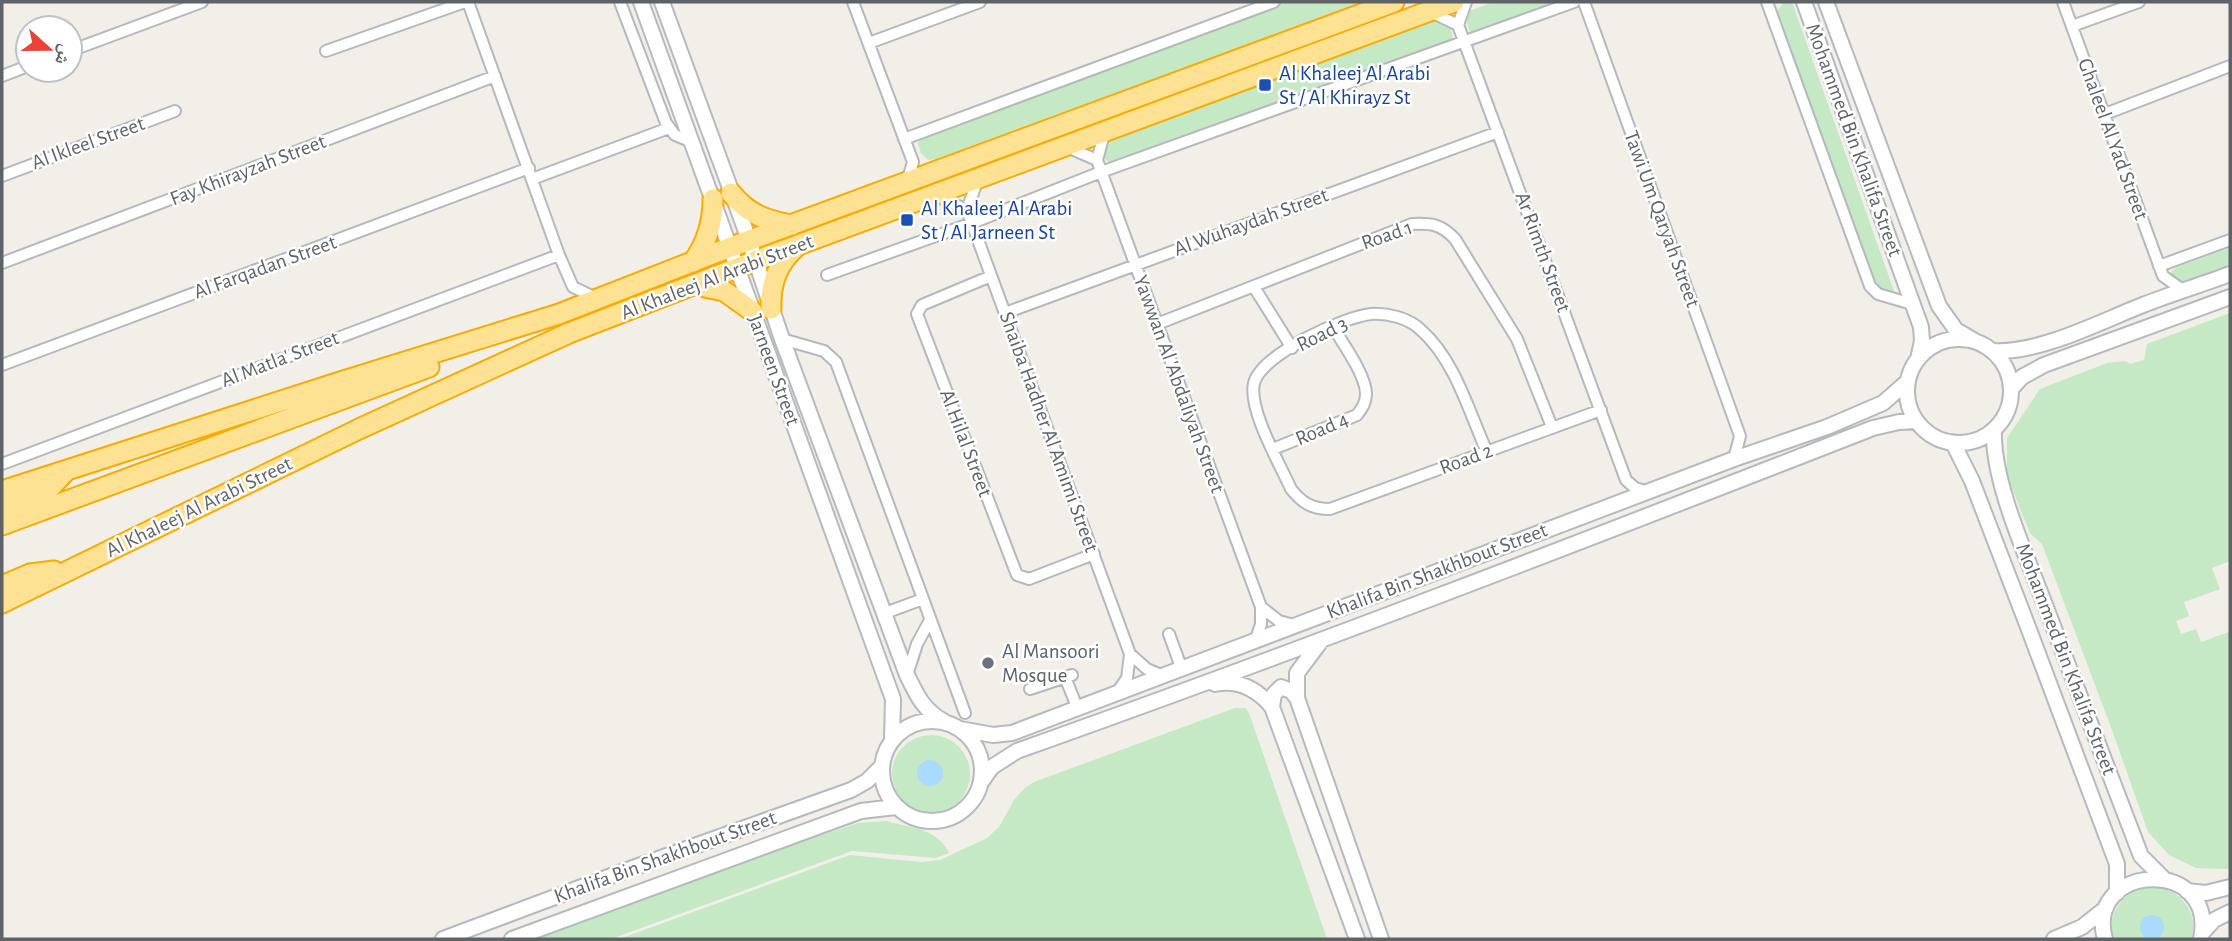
<svg xmlns="http://www.w3.org/2000/svg" width="2232" height="941" font-family="'Alegreya Sans','Noto Naskh Arabic',sans-serif">
<rect width="100%" height="100%" fill="#f1efe8"/>
<path fill="#c5e8c5" d="M1276,2H1361L936,159L928,160L921,153L918,143L923,134Z
M1493,2H1562L1470,33L1467,23L1469,11Z
M1784,2H1792L1895,294L1877,292L1775,14Z
M1433,19L1448,21L1453,37L1447,43L1117,164C1107,163 1105,161 1102,151L1111,136Z
M2230,248V270L2180,288L2170,283V273L2177,267Z
M2230,313V561L2212,568L2220,589L2184,602L2189,616L2176,621L2181,634L2196,629L2201,642L2229,632L2230,635V867L2227,869L2196,868L2169,855L2148,832L2112,730L2042,544L2030,533L2007,476V438L2040,389L2107,363L2125,361L2130,364L2144,360L2147,344Z
M1235,708H1246L1250,716L1327,939H619L850,855L921,862L940,860L987,838L999,827L1014,800L1025,788L1034,782Z
M892 774a39 39 0 1 1 78 0a39 39 0 1 1-78 0Z
M886,821C911,828 937,828 949,853L936,858L852,851L611,939H536L804,841L858,823Z
M2147,886C2177,887 2199,907 2192,939H2112C2109,912 2120,894 2147,886Z"/>
<path fill="#aadaff" d="M917 773a13 13 0 1 1 26 0a13 13 0 1 1-26 0Z
M2140 927a12 12 0 1 1 24 0a12 12 0 1 1-24 0Z"/>
<g fill="none" stroke-linecap="round" stroke-linejoin="round">
<defs>
<path id="street" d="M468,2L559,255L573,287L596,298
M620,2L666,123L675,135L692,142
M853,2L913,162L907,182
M1466,2L1458,25L1626,480L1635,488L1648,492
M1584,2L1740,436L1734,459
M1767,2L1870,286L1878,294L1912,304
M2063,2L2163,276L2184,291
M1429,11L1458,25
M2072,26L2139,2
M869,43L980,2
M70,51L202,2
M326,51L465,2
M2,76L28,66
M2105,114L2230,66
M1105,131L1097,160L1261,607V624L1256,639
M904,139L1274,2
M1067,147L1097,160
M2,176L175,111
M532,179L669,128
M978,179L967,210L1130,654L1127,678L1118,691
M935,195L967,210
M2,263L495,76
M2159,266L2230,240
M827,275L972,223L1101,172L1574,2
M991,276L922,305L917,314L1017,575L1029,579L1094,554
M1254,287L1292,348
M1005,313L1498,132
M1157,324L1412,224C1431,223 1441,224 1455,239L1517,339L1552,427
M782,339L824,351L836,362L965,713
M2,365L529,168
M1273,449L1357,415C1362,408 1366,403 1366,394C1366,375 1343,344 1333,327
M1487,452C1469,412 1455,360 1421,330C1409,318 1388,313 1371,314C1343,317 1262,354 1254,383C1248,410 1280,464 1291,489C1302,503 1312,509 1330,509L1601,410
M2,464L559,255
M1261,607L1279,621L1294,625
M885,613L923,599
M1169,634L1181,667
M1130,654L1147,669L1161,675
M907,675L917,644L930,620
M1065,677L1077,707
M1030,689L1072,675"/>
<path id="secondary" d="M641,2L893,699L892,740
M662,2L744,226L782,339L907,675C917,696 924,711 945,722
M1804,2L1921,327L1922,341L1918,359
M1826,2L1939,306L1956,330L1975,341
M1907 391a52 52 0 1 1 104 0a52 52 0 1 1-104 0Z
M1992,351C2039,354 2099,322 2143,305C2171,294 2201,285 2230,274
M2011,389L2022,377L2044,365L2230,297
M1994,430C1992,479 2024,550 2042,597C2075,684 2108,770 2141,856L2163,878
M1953,443L1972,481L2028,627L2117,864V893
M1321,641L1297,673V698L1381,939
M1215,684C1239,679 1257,689 1272,707L1357,939
M1272,707L1274,694L1281,687L1291,691L1297,698
M882 771a50 50 0 1 1 100 0a50 50 0 1 1-100 0Z
M960,729L993,735L1012,733L1734,459L1827,427L1883,403L1907,382
M982,781L992,767L1017,751C1304,649 1589,539 1873,428L1899,422L1916,421
M2187,891L2206,893L2230,887
M2203,932L2214,920L2230,912
M443,939L619,873L851,790L867,781L882,766
M512,939L861,811L896,807
M2054,939L2082,927L2106,908
M2105,939C2084,863 2218,856 2201,939"/>
<path id="highway" d="M731,193C748,214 766,221 792,225
M693,262C707,243 713,223 713,199
M695,285L724,291L752,311
M771,309C770,284 777,264 796,247
M2,491L337,383L559,314L715,253L1394,2
M2,508L46,492L65,472
M2,525L429,367
M2,586L30,574L54,571
M2,603L359,429L569,333L755,261L1454,2"/>
</defs>
<use href="#street" stroke="#b5b8bc" stroke-width="14"/>
<use href="#secondary" stroke="#b6babf" stroke-width="18"/>
<use href="#highway" stroke="#f9ab00" stroke-width="23"/>
<use href="#street" stroke="#fff" stroke-width="10"/>
<use href="#secondary" stroke="#fff" stroke-width="14"/>
<use href="#highway" stroke="#fde293" stroke-width="19"/>
</g>
<g fill="#1a4fb4" stroke="#fff" stroke-width="2.5">
<rect x="1258" y="78" width="14" height="14" rx="3.5"/>
<rect x="900" y="213" width="14" height="14" rx="3.5"/>
</g>
<circle fill="#6b7280" stroke="#fff" stroke-width="2.5" cx="988" cy="663" r="7"/>
<g text-anchor="middle" dominant-baseline="central" stroke-width="5" stroke-linejoin="round" paint-order="stroke">
<g font-size="21" fill="#164399" stroke="#fff" text-anchor="start">
<text x="1279" y="73">Al Khaleej Al Arabi<tspan x="1279" dy="24">St / Al Khirayz St</tspan></text>
<text x="921" y="208">Al Khaleej Al Arabi<tspan x="921" dy="24">St / Al Jarneen St</tspan></text>
</g>
<g font-size="21" fill="#5f6368" stroke="#fff">
<text transform="translate(2113 139) rotate(70)">Ghaleel Al Yad Street</text>
<text transform="translate(1854 140) rotate(70)">Mohammed Bin Khalifa Street</text>
<text transform="translate(88 143) rotate(-20)">Al Ikleel Street</text>
<text transform="translate(248 170) rotate(-21)">Fay Khirayzah Street</text>
<text transform="translate(1662 219) rotate(70)">Tawi Um Qaryah Street</text>
<text transform="translate(1251 222) rotate(-20)">Al Wuhaydah Street</text>
<text transform="translate(1387 235) rotate(-19)">Road 1</text>
<text transform="translate(1543 252) rotate(70)">Ar Rimth Street</text>
<text transform="translate(265 267) rotate(-20)">Al Farqadan Street</text>
<text transform="translate(717 277) rotate(-21)">Al Khaleej Al Arabi Street</text>
<text transform="translate(1322 334) rotate(-26)">Road 3</text>
<text transform="translate(280 359) rotate(-21)">Al Matla' Street</text>
<text transform="translate(774 370) rotate(70)">Jarneen Street</text>
<text transform="translate(1179 384) rotate(70)">Yawwan Al 'Abdaliyah Street</text>
<text transform="translate(1322 429) rotate(-23)">Road 4</text>
<text transform="translate(1049 432) rotate(70)">Shaiba Hadher Al Amimi Street</text>
<text transform="translate(966 443) rotate(69)">Al Hilal Street</text>
<text transform="translate(1466 459) rotate(-20)">Road 2</text>
<text transform="translate(199 507) rotate(-26)">Al Khaleej Al Arabi Street</text>
<text transform="translate(1437 571) rotate(-21)">Khalifa Bin Shakhbout Street</text>
<text transform="translate(2066 659) rotate(69)">Mohammed Bin Khalifa Street</text>
<text transform="translate(665 857) rotate(-20)">Khalifa Bin Shakhbout Street</text>
</g>
<g font-size="21" fill="#5b616d" stroke="#fff" text-anchor="start">
<text x="1002" y="651">Al Mansoori<tspan x="1002" dy="24">Mosque</tspan></text>
</g>
</g>
<rect width="2232" height="941" fill="none" stroke="#5f6368" stroke-width="7"/>
<g transform="translate(49 49) rotate(111)"><circle r="33" fill="#ffffff" stroke="#bfc1c3" stroke-width="2"/>
<path d="M0-5L12 26L0 18L-12 26Z" fill="#ea4335"/>
<text y="-10" font-size="19" font-weight="bold" text-anchor="middle" fill="#5f6368">ش</text>
</g>
</svg>
